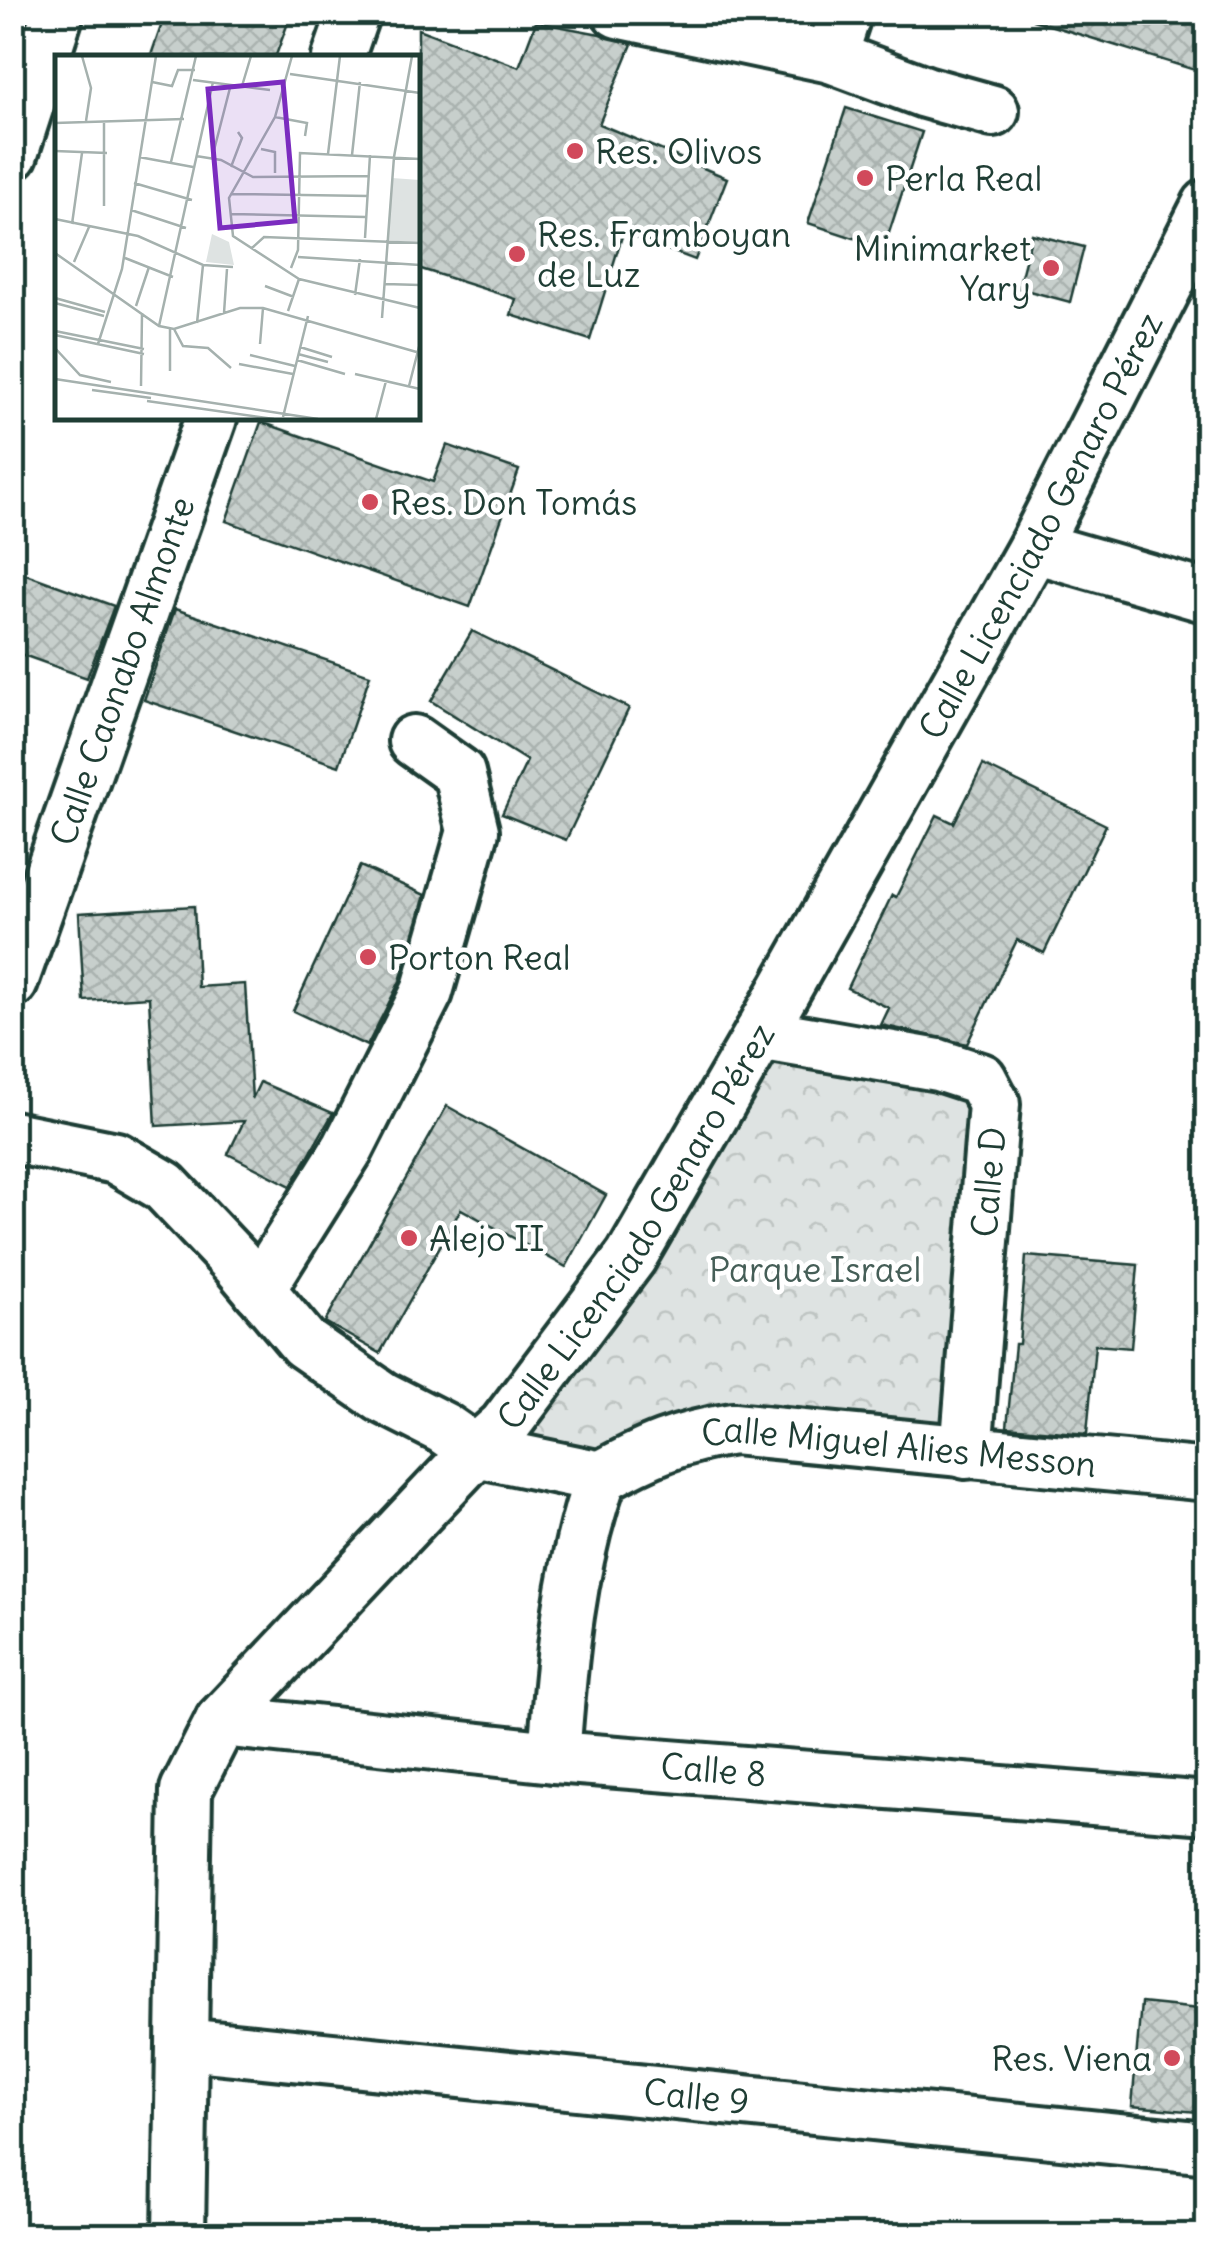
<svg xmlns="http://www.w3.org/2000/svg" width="1220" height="2248" font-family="Delius,sans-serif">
<defs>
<pattern id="park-crowns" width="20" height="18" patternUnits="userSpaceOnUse" patternTransform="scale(2.5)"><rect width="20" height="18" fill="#dee3e2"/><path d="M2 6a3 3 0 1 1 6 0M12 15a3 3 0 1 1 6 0" fill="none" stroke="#bec4c2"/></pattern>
<pattern id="building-cross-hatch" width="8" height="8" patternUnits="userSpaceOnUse" patternTransform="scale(2.5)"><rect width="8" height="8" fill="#c7cfcc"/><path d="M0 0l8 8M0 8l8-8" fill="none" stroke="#aab3b0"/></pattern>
</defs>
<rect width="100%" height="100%" fill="#fff"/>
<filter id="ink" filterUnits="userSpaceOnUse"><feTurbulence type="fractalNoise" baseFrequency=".01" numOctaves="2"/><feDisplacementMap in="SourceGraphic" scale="20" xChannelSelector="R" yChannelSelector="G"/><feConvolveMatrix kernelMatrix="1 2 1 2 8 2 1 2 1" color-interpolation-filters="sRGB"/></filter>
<g filter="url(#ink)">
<path fill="url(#park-crowns)" stroke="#7e908b" stroke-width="2.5" d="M760,1034L981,1079L966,1453L733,1429L601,1477L504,1426Z"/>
<path fill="url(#building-cross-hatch)" stroke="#1f3d34" stroke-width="2.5" d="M166,12H267L289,20L275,58H150Z
M1034,12H1208V74L1033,20Z
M536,22L600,34L632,44L599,124L727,178L695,260L623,233L590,340L511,315L516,299L418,268V29L519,67Z
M846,108L922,132L884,248L808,223Z
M1032,234L1084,247L1070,302L1018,288Z
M261,422L433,482L447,445L519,470L470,607L226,521Z
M12,569L114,606L87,678L12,651Z
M175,609L370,675L339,766L144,700Z
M472,631L629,708L566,840L502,814L527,761L431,701Z
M983,765L1106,825L1044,953L1017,940L967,1044L881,1025L889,1008L847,988L892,895L896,897L937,815L954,823Z
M360,866L425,895L400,981L367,1046L293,1011Z
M194,906L198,987L245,984L252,1099L260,1082L333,1113L291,1186L228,1154L244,1121L156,1126L149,997L84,1001L79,913Z
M447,1106L606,1195L566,1267L461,1209L380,1353L325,1322Z
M1026,1256L1138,1265L1131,1348L1095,1345L1087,1434L1007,1427L1015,1344H1019Z
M1141,2003L1208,2010V2113L1132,2106Z"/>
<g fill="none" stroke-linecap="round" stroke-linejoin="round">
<defs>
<g id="minor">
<path d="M618,12L831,57L925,92L993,111"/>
<path d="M831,57L846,12"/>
<path d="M338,58L354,12"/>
<path d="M12,154L58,12"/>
<path d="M1034,547L1208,597"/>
<path id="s1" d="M12,982L211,418"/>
<path d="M760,1034L938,1065L981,1079L994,1104L966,1453"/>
<path d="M12,1137L116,1158L164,1186L236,1262L304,1343L382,1397L443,1428L476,1451L601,1477"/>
<path d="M259,1290L348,1148L427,992L473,831L459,773L414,741"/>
<path id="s2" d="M601,1477C647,1451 680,1437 733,1429L1208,1475"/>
<path id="s3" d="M221,1721L554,1757L1208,1808"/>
<path d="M554,1757C561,1662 569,1567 601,1477"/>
<path id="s4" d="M184,2044L1208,2148"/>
<path id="s5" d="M179,2236L186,1790L221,1721L476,1451L504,1426L631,1257L760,1034L1034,547L1208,205"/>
</g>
</defs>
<use href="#minor" stroke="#1f3d34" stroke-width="58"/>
<use href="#minor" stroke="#fff" stroke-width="50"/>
</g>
</g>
<g fill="#d1495b" stroke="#fff" stroke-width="4">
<circle cx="575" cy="151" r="10"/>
<circle cx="865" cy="178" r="10"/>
<circle cx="517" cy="254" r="10"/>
<circle cx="1051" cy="268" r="10"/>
<circle cx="370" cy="502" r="10"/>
<circle cx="368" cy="957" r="10"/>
<circle cx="409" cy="1238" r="10"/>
<circle cx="1172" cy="2058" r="10"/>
</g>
<g text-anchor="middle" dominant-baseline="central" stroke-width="9" stroke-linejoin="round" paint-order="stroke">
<g font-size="35" fill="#1f3d34" stroke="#fff" text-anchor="start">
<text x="595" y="151">Res. Olivos</text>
<text x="885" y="178">Perla Real</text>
<text x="537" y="234">Res. Framboyan<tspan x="537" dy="40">de Luz</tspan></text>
<text x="1031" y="248" text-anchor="end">Minimarket<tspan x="1031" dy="40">Yary</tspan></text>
<text x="390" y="502">Res. Don Tomás</text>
<text x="388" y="957">Porton Real</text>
<text x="429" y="1238">Alejo II</text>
<text x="1152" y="2058" text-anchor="end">Res. Viena</text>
</g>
<g font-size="35" fill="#1f3d34" stroke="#fff">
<text stroke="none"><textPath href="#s5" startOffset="1982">Calle Licenciado Genaro Pérez</textPath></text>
<text stroke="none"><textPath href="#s1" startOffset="330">Calle Caonabo Almonte</textPath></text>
<text transform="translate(988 1182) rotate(-85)">Calle D</text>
<text stroke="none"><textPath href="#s5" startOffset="1172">Calle Licenciado Genaro Pérez</textPath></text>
<text stroke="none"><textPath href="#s2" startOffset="308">Calle Miguel Alies Messon</textPath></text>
<text stroke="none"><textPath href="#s3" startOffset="495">Calle 8</textPath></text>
<text stroke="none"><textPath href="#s4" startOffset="515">Calle 9</textPath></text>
</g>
<g font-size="35" fill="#455e57" stroke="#fff">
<text x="815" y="1269">Parque Israel</text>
</g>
</g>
<g transform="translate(55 55)">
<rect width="365" height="365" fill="#fff"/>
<path d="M337,123L365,125V188L332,185Z" fill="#dee3e2"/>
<path d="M340,142L365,155V181L337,179ZM157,179L174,187L179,210L151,207Z" fill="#dee3e2"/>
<path fill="none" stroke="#a5b1ae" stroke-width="2.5" d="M27,1L36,33L31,66M237,1L220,62L174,143L178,181L244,224M235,19L365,38M138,25L215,35M97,27L117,31L123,15H140M187,31L196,1M220,62L252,68L250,81M49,66V151M0,68L129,64M206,94L220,97V118M0,96L52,98M273,99L285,1M297,100L305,27M141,101L166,105L198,122L314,121M84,102L138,112M157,103L176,29M116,107L141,1M176,112L187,83L183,77M79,128L137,145M176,139L313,141M76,155L131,173M175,159L311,162M0,164L83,181L148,210L178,212M17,169L27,98M310,183L315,100M197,193L209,182L365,188M0,198L104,271L119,274L185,253H208L365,298M243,202L365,210M70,203L118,222M19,207L34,172M236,213L243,195L245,98L365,104M244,224L365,253M330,229L365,230M210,231L239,242M300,240L305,204M0,243L50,257M0,248L49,261M81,251L94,212M233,256L244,224M169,258L172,214M327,263L339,102L357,1M142,268L148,210M104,271L158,27M115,274V316M119,274L128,291L153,293L176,313M0,276L89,294M0,280L89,299M43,289L67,214L101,1M205,289L208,253M245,292L277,302M0,293L25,320L56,327M243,299L273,307M195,300L240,311M242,305L290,319M184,309L238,319M300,319L365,334M0,324L263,364M86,331L87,258M354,331L365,288M37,335L96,343M92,346L219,364M228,362L253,261M321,364L331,326"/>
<path fill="#7b2cbf" fill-opacity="0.15" stroke="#7b2cbf" stroke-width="5" d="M228,27L240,166L165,173L153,34Z"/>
<rect width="365" height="365" fill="none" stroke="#1f3d34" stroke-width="5"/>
</g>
<rect width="1220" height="2248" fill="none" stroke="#fff" stroke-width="50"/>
<rect x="25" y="25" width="1170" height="2198" fill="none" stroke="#1f3d34" stroke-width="4" filter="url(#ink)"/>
</svg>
